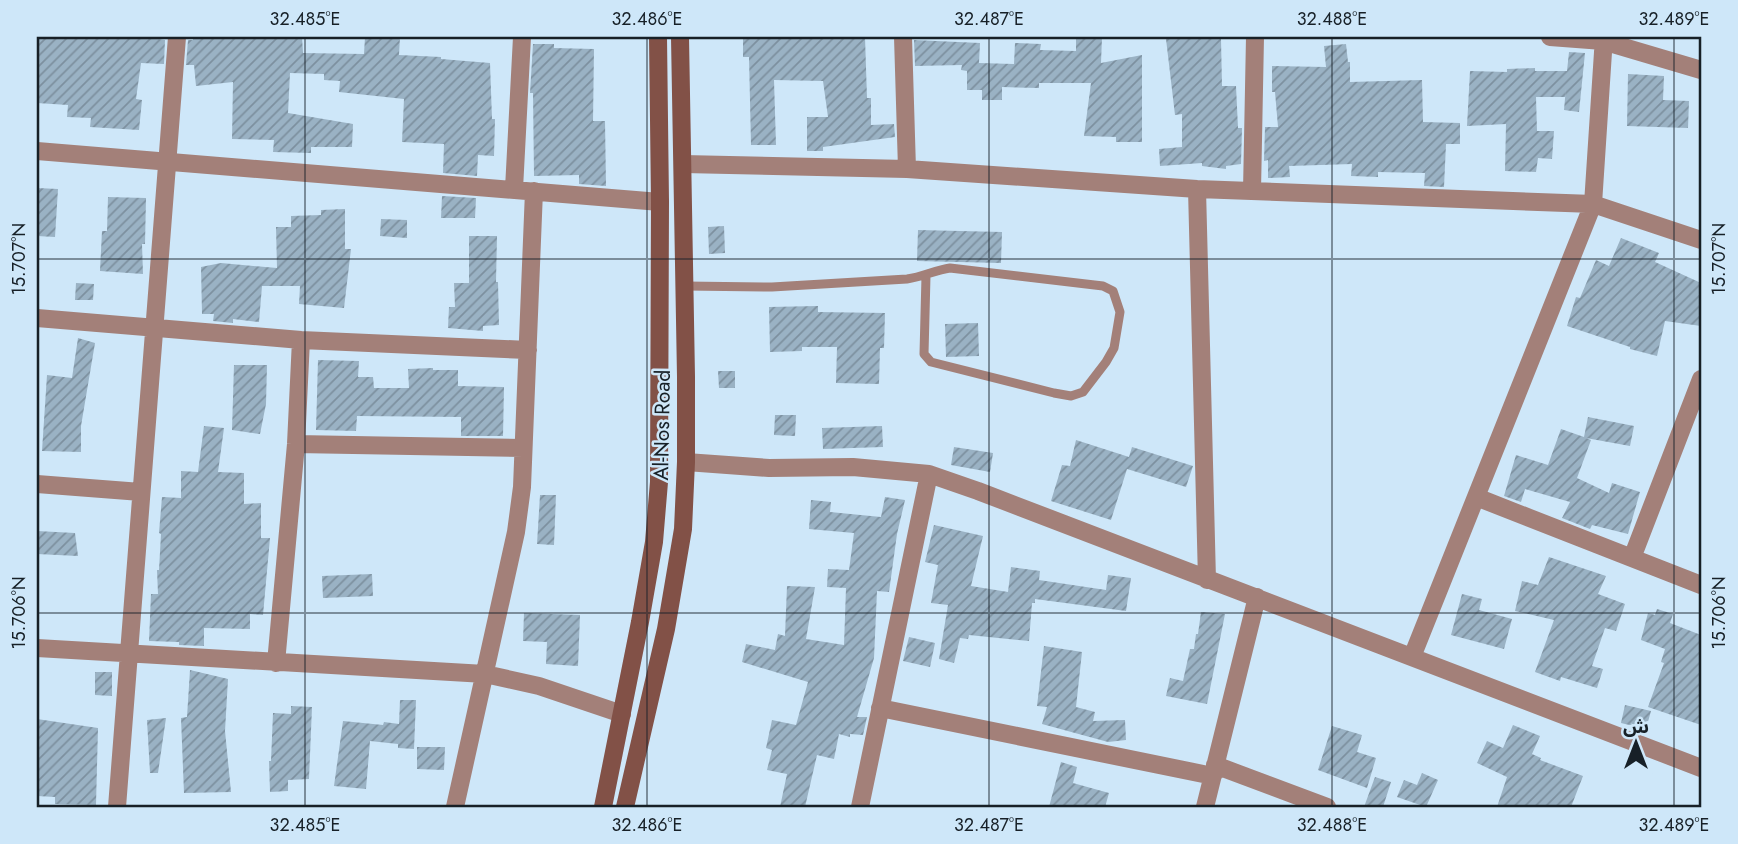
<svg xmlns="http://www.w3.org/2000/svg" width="1738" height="844" font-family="Jost,'Noto Sans Arabic',sans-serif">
<defs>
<pattern id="building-hatch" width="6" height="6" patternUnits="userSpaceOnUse" patternTransform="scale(1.75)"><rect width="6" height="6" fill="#9ab2c4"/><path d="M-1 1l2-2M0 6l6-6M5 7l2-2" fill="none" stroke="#7d909f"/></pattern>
</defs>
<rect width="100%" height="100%" fill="#cee7f9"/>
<path fill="url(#building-hatch)" d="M37,37H144L165,40L164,64L141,63L136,99L142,100L139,130L90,127L91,118L67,117L68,105L37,103Z
M193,37H302L303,53L364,54L365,37H400L399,55L441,57V59L490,63L492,119H495L494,156L478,155L477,176L443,173L444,144L402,142L404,99L339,92L340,81L324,80V74L290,73L288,113L353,124L352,147H311V153L273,152L274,140L232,139L233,82L196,86L194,65H186L188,40H193Z
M743,37H865L867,98H871V125L894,124L895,137L823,147V151H807V117H828L823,81L774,80L776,145H751L749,57H743Z
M1076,37H1102L1101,63L1142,55V142H1116V137L1084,136L1091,83H1039V88L1002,87V100H982V90H967V71L961,70L962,65L915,66L914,40L980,43L979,63L1014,64L1015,43L1041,44L1040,50L1076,51Z
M1166,39H1221L1222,86H1236L1238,128H1242L1241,164L1226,166V169L1202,166V163L1160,166L1159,149L1182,147V114L1175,115Z
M533,44H554V48L594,49L593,121H605L606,186L579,184V175L534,176L533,93H530Z
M1346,44L1348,62H1350V82L1422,80L1423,122L1460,123V144H1446L1444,187L1424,186L1425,173L1378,172V177L1351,176L1352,164L1289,166L1290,177L1268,178V160L1264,161L1265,127H1278L1275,92H1272V66L1326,67L1324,46Z
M1569,52L1585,53L1579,112L1564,110L1566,87L1565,97H1536L1537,131H1554L1552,159L1538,158L1536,172L1505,171L1506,124L1467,126L1470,71L1507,72V69L1535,68V71H1567Z
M1628,74L1664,76L1663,100L1689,101L1688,128L1627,126Z
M37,188L58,189L55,237L37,236Z
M442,196L476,198L475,218H441Z
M108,197L146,198L145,244H142L143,274L100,271L102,231H107Z
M345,209V249H351L344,308L299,304L300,286H262L259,322L233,319V323L213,321L214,314H202L201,267L221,263L277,268L276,227H291V216L321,215V210Z
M381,219L407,220V238L380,236Z
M724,226L725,253L709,254L708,227Z
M918,230L1002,232L1001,263L917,261Z
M469,236H497L496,282H498L499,325L483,326V331L448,328L449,307H455L454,283H469Z
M1621,238L1659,253L1655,262L1701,283V326L1665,321L1657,356L1630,349V347L1567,326L1576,297L1580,298L1596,260L1609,266Z
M76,283L94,284L93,300H75Z
M818,306V312L885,313L884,348H880L879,384L836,383L837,347H802V351L770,352L769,307Z
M978,323L979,356L946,357L945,324Z
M78,338L95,343L81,426V452L42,451L47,375L72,378Z
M318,360L359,361L358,377H373L374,388H409L408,369L433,368V370H458V386L504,387L503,436H461V417L357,416L356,431L316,430Z
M234,365H267L266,404L260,434L232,430Z
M718,371H735V388H719Z
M775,415H796L795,436L774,435Z
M1588,417L1634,426L1630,446L1586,438L1591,440L1577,478L1609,493L1612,483L1640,492L1628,534L1592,525L1590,529L1562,518L1570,502L1525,489L1521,502L1504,496L1516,455L1548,465L1561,429L1584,437Z
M204,426L224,428L218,472L244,473V504L261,503V538H270L263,615L250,614V629L204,628V646L179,645V642L149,641L151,594H158L157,570H159L161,534L159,533L162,497L181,498V471L198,472Z
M882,426L883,447L823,449L822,428Z
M1076,440L1129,457L1132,447L1193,466L1186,487L1127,469L1111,520L1051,501L1062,465L1070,466Z
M954,447L993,453L990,472L951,465Z
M540,495H556L554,545L537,544Z
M885,497L905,500L897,534L889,592L877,591L874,658L857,717H867L863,735L850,734V737L839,734L834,759L817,755L805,807H780L787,774L767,770L772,750L766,748L772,720L796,725L808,682L742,662L746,644L775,650L778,634L785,636L787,586L815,587L806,639L844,645L846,588L827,587L828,569L849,570L854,533L809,529L811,500L831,502L830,512L881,517Z
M934,525L983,536L971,586L1008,592L1011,567L1040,571L1039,580L1106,590L1108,575L1131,578L1126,611L1035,599V603H1032L1029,641L969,635L968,639L960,638L954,663L939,659L948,605L931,603L938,565L925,562Z
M37,531L75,533L78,556L37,554Z
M1549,557L1606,576L1598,594L1625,604L1616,631L1605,628L1592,666L1603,669L1597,688L1561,677L1560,681L1535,672L1554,620L1515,611L1522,581L1538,585Z
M372,574L373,596L323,598L322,576Z
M1462,594L1482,599L1479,610L1512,619L1504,649L1451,635Z
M1657,609L1673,614L1670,623L1701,635V725L1648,707L1664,663L1661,662L1665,649L1641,640L1648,613L1655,615Z
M1201,612L1225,614L1207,704L1166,696L1170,678L1183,681L1190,649H1194L1196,634H1198Z
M524,613L580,615L578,666L546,664L547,642L523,641Z
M909,637L935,643L930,667L903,661Z
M1044,646L1082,652L1076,707L1095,712L1093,721L1125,720L1126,740L1108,742L1042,724L1047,707L1037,706Z
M190,670L228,679L225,731L231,792L184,793L181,718L187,717Z
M95,672H112V696L95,695Z
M400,700H416L414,749L398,748V744L370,741L366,789L334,786L343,721L383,725L384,722L399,724Z
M1625,705L1651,711L1646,729L1621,723Z
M291,706L312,707L309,779L288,780V791L270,792L269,761H271L273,713L291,714Z
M166,718L158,773H150L147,720Z
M37,719L98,728L96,805L55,804V797L37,796Z
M1513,725L1540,736L1532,754L1541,758L1540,760L1583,776L1571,807H1497L1507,777L1477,763L1487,741L1503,748Z
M1332,726L1362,735L1357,752L1376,758L1367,788L1318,770Z
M417,747H445L444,770L417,769Z
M1061,762L1077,767L1073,783L1109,793L1105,807H1049Z
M1422,773L1438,780L1426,807L1397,797L1404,780L1417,785Z
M1375,777L1391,782L1383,807H1364Z"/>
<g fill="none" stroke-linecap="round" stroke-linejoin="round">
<path stroke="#a38079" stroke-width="9" d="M685,286L772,287L907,279C923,277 935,270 950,268L1103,286L1113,291L1120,312L1114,348L1106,362L1083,392L1071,396L1054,393L931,362L924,354L926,276"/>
<path stroke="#a38079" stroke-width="18" d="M903,37L907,169
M1550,37L1603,41L1701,70
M37,151L660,202
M683,164L907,169L1197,189L1593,204L1701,240
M514,189L522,37
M1197,189L1207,580
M1252,191L1255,37
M37,318L301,340L528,350
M296,444L523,448
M686,462L769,468L853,467L929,474L978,491L1701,768
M37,484L141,492
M1476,497L1701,585
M1632,558L1701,379
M37,648L485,674L539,686L622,714
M1412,657L1593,204L1604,37
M276,663L296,444L301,340
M880,708L1213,776
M1215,765L1327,807
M117,807L177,37
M455,807L516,532L522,487L534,191
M860,807L929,474
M1205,807L1257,597"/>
<path stroke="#825147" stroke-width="18" d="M603,807L640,622L654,542L659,482L660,202L658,37
M625,807L666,629L683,529L686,462V377L680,37"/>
</g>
<path fill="none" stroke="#172027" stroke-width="2" stroke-opacity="0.45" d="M305,37V807M647,37V807M989,37V807M1332,37V807M1674,37V807M37,259H1701M37,613H1701"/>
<g text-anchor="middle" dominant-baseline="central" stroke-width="5" stroke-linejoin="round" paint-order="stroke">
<g font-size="21" fill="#172027" stroke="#cee7f9">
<text transform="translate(662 425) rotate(-89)">Al-Nos Road</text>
</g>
</g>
<rect width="1738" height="844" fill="none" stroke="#cee7f9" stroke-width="77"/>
<g transform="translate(1636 743)" stroke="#cee7f9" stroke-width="5" paint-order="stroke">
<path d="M0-5L12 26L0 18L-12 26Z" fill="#172027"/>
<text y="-10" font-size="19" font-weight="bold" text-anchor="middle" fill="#172027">ش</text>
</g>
<rect x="38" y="38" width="1662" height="768" fill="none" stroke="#172027" stroke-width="2.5"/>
<g font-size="18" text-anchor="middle" fill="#172027">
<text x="305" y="25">32.485°E</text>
<text x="647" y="25">32.486°E</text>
<text x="989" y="25">32.487°E</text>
<text x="1332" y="25">32.488°E</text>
<text x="1674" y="25">32.489°E</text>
<text transform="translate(19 259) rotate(-90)" y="6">15.707°N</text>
<text transform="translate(1719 259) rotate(-90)" y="6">15.707°N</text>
<text transform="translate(19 613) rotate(-90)" y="6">15.706°N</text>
<text transform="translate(1719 613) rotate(-90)" y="6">15.706°N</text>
<text x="305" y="831">32.485°E</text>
<text x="647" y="831">32.486°E</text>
<text x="989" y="831">32.487°E</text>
<text x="1332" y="831">32.488°E</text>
<text x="1674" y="831">32.489°E</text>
</g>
</svg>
